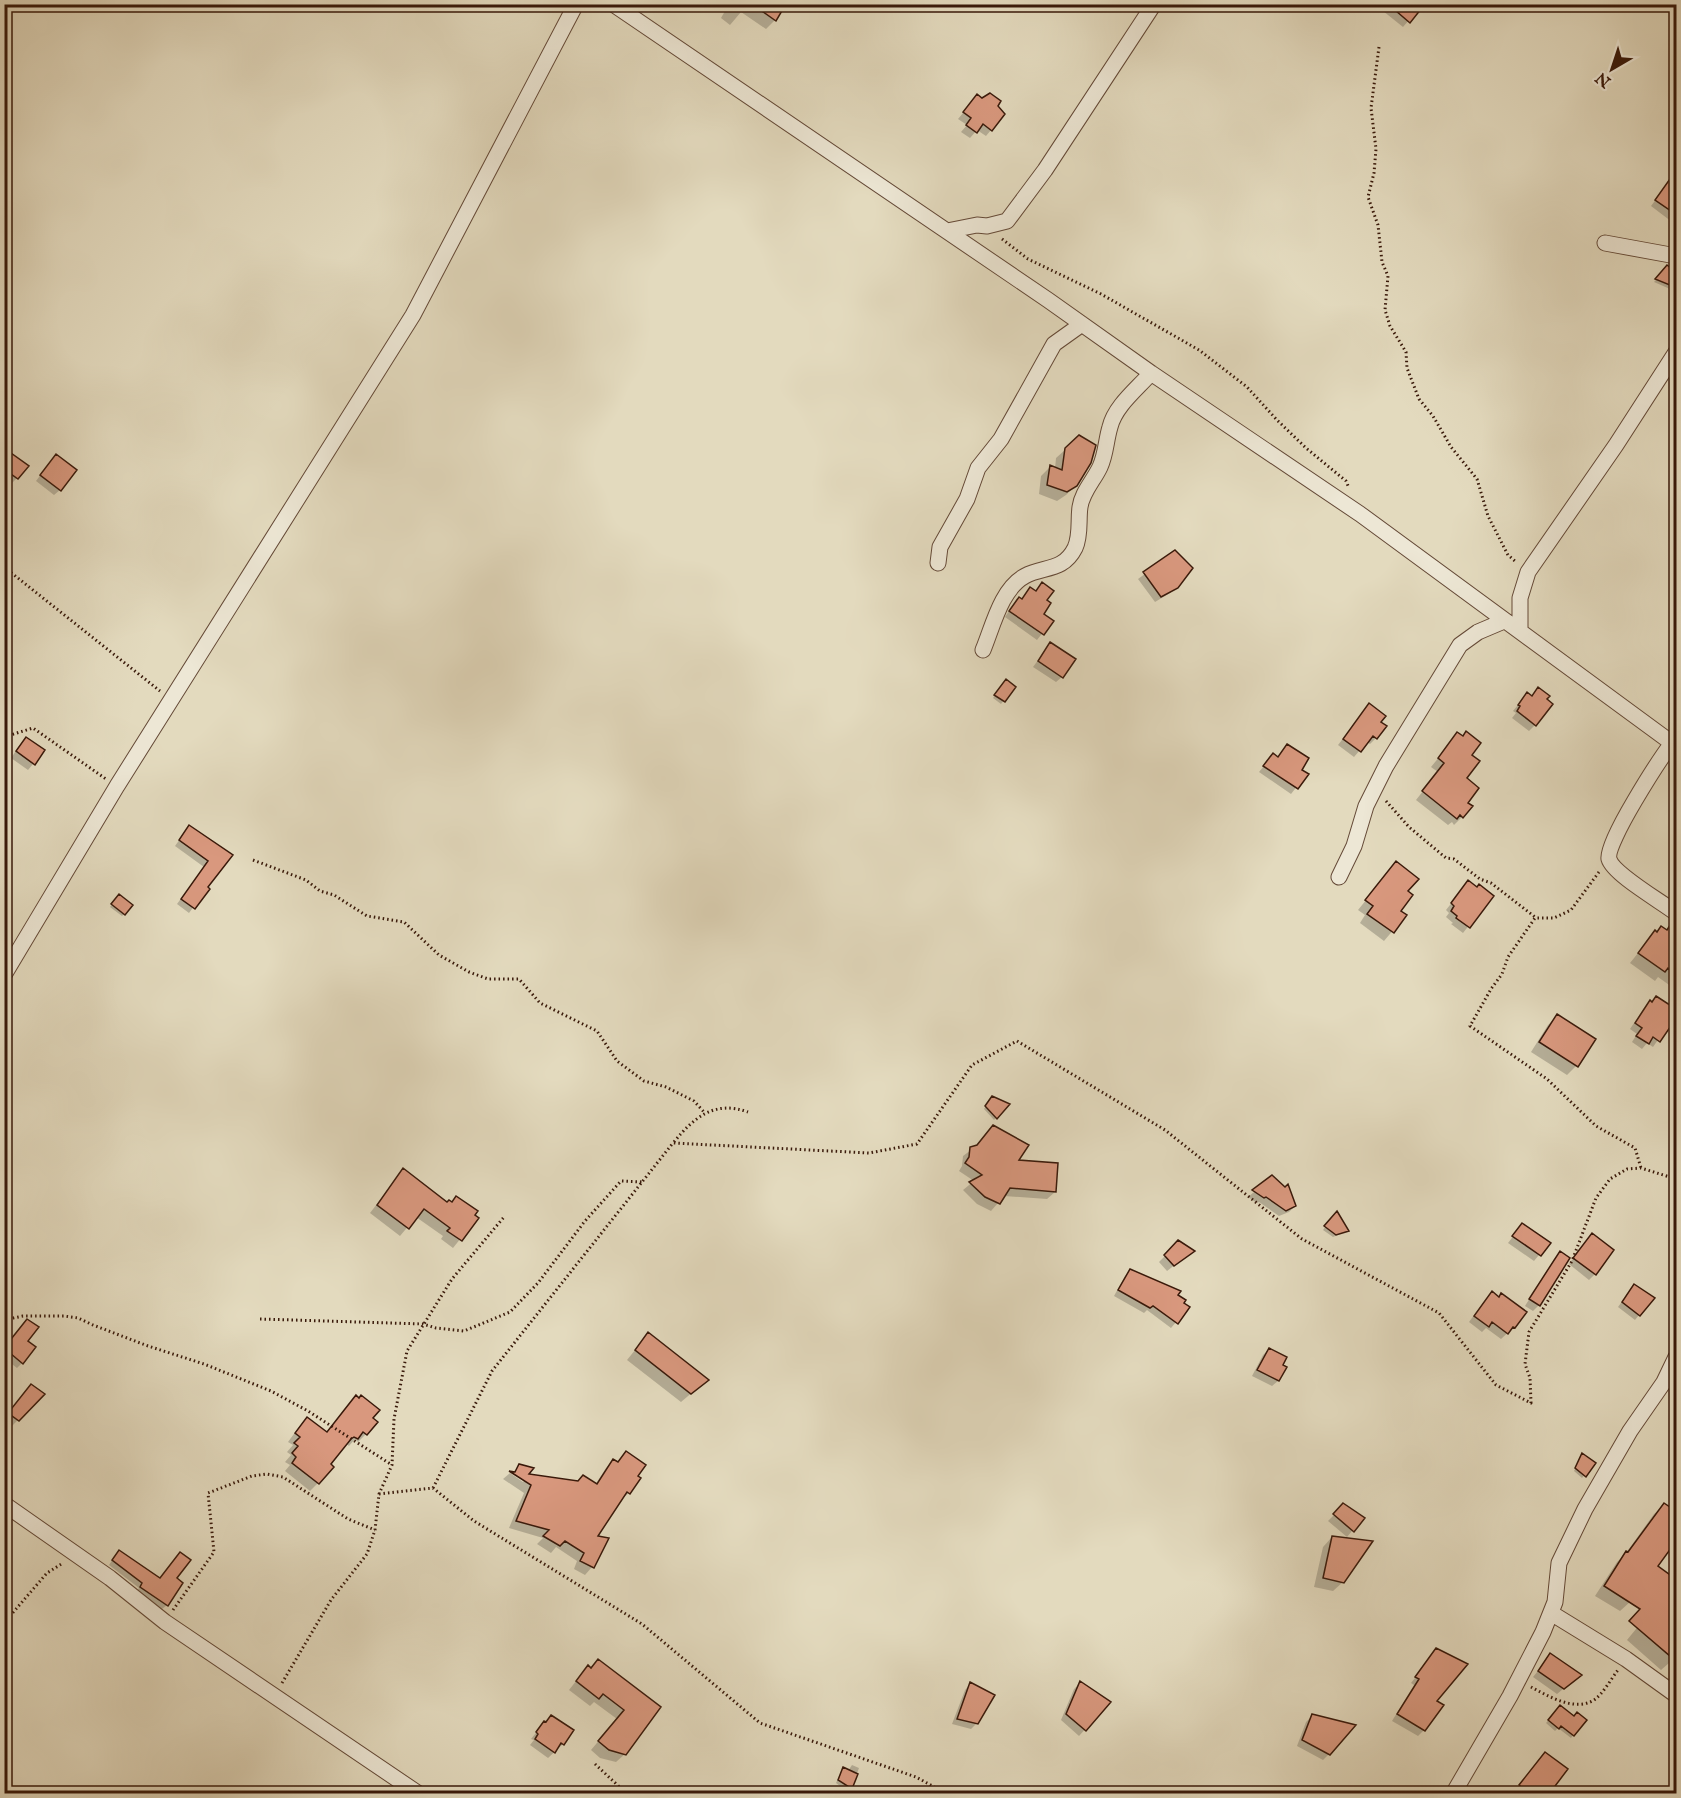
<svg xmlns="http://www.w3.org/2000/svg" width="1681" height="1798" font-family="'IM FELL English',serif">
<rect width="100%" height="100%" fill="#e3dabe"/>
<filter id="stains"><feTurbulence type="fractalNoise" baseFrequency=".00333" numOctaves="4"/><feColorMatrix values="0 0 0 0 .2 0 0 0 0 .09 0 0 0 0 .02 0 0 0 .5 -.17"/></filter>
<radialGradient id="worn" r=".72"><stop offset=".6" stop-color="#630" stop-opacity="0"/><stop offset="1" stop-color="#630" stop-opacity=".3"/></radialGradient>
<path fill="#0003" d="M729,4H784L775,20L766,29L741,12L730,25L721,18Z
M1380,4H1423L1403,27L1378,7Z
M977,96L996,106L991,130L986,136L977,130L970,138L961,132L967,125L958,119Z
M1671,179L1676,183V225L1651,206Z
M1668,267L1676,281L1670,289L1654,282Z
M1066,449L1076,485L1066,495L1057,501L1039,494L1041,476L1050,467L1055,469L1056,458Z
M4,451L17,478L11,484L4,479Z
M50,462L60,490L54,495L36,481Z
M1175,552L1177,587L1170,593L1155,602L1138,579Z
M1042,584L1045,601L1042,614L1052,621L1037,640L1005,617L1013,605L1019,599L1021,601L1030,589L1035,592Z
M1050,644L1062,677L1056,682L1033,667Z
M1004,683L1014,687L1001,704L993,698Z
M1538,689L1535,725L1529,731L1512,718L1516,713L1513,711L1522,700L1531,697Z
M1369,705L1379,722L1376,738L1370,744L1367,742L1354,757L1338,745Z
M1458,734L1470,756L1465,779V803L1462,817L1454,825L1452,822L1448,825L1416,800L1438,772L1431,767Z
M20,745L33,764L28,770L11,758Z
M1287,746L1299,770L1306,775L1291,794L1259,772L1273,755L1277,758Z
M185,832L231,856L189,913L177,904L204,867L175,846Z
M1396,863L1406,892L1399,911L1405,916L1384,941L1360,923L1365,915L1358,910Z
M1468,882L1492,896L1463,933L1451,924L1453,923L1446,917L1449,913L1446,910Z
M117,898L124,914L122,916L110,907Z
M1670,927L1676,928V982L1672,987L1658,977L1655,981L1630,963L1655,932L1666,931Z
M1656,998L1676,1011V1014L1653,1047L1647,1043L1642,1049L1632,1042L1637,1034L1630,1029L1644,1008Z
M1557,1016L1594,1039L1576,1066L1567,1075L1531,1052L1548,1025Z
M990,1100L1008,1104L994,1120L984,1109Z
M993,1126L1017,1161L1055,1192L1047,1199L1004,1196L991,1211L977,1204L963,1190L974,1181L959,1171L962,1166L963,1156L975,1147Z
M403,1170L447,1203L477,1218L453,1248L441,1239L443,1236L416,1217L400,1236L370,1213Z
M1272,1177L1295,1206L1289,1212L1279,1216L1259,1202L1257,1203L1248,1197Z
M1336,1213L1347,1231L1333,1237L1323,1230Z
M1522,1225L1548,1244L1534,1261L1508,1243Z
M1586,1241L1595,1274L1589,1280L1569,1264Z
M1179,1242L1193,1251L1167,1271L1159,1262Z
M1560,1253L1539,1305L1533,1311L1525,1306L1554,1259Z
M1130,1271L1175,1295L1188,1308L1171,1328L1147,1310L1144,1313L1114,1296L1125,1276Z
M1634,1285L1639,1315L1635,1320L1618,1307Z
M1486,1299L1514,1327L1501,1339L1486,1328L1482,1332L1469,1322Z
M648,1334L707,1380L681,1402L627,1360Z
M26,1342L22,1363L17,1368L4,1358V1348Z
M1269,1349L1281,1366L1285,1368L1278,1381L1272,1386L1252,1376L1263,1355Z
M25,1392L43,1394L12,1426L4,1418Z
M349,1405L371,1419L366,1434L358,1442L355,1439L349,1446L345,1443L318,1483L310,1491L285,1471L290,1465L285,1462L291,1455L287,1452L293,1445L288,1442L299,1427L326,1433Z
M626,1453L636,1476L629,1493L620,1500L596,1537L607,1539L592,1567L585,1575L574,1569L577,1561L556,1547L551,1553L537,1544L543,1538L509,1528L524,1493L503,1479L510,1473L523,1482L525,1480L513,1472L520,1466L526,1475L595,1485L606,1468L613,1461L617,1463Z
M1582,1455L1594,1464L1582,1478L1574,1471Z
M1344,1505L1362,1519L1347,1537L1328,1521Z
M1664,1505L1630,1602L1620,1611L1595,1596L1617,1562L1626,1553L1654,1514Z
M1332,1537L1343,1582L1333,1591L1314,1587L1323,1547Z
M115,1556L159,1580L174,1579L167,1605L162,1609L137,1591L139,1588L109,1565Z
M1676,1580V1657L1661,1670L1627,1640Z
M1437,1650L1435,1701L1424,1730L1418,1736L1392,1721L1414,1685L1411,1683Z
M1551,1655L1574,1680L1557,1694L1533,1677Z
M598,1661L659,1707L625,1754L616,1762L600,1758L591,1750L617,1719L594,1702L590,1706L569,1690L580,1676Z
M1080,1683L1109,1703L1079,1736L1061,1720L1074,1689Z
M970,1684L977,1723L971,1729L952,1724L965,1690Z
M1557,1710L1573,1718L1585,1720L1571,1738L1558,1728L1555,1731L1546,1723Z
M1312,1716L1329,1754L1323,1760L1297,1746L1306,1722Z
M544,1723L572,1731L563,1744L548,1758L530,1745L534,1740L531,1739Z
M1539,1760L1547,1794H1517L1515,1792Z
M852,1765L859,1768L849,1794H836L840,1786L836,1783L841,1772L843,1769L848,1771Z"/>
<path fill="#d9987e" stroke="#39190a" stroke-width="1.5" d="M752,4H786L776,21Z
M1388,4H1425L1410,23Z
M990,93L1001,101L998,106L1005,114L992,131L983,124L977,133L966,125L971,118L963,112L977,94L982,98Z
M1677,169V215L1655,200Z
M1667,265L1677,273V288L1655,279Z
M1079,435L1096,445L1091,463L1077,486L1067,492L1047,485L1050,465L1062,470L1065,448Z
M4,448L29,466L18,479L4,469Z
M56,454L77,470L61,491L40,475Z
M1175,550L1193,568L1178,588L1161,597L1143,572Z
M1042,582L1054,591L1047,600L1051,603L1044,614L1054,621L1044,635L1009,611L1019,597L1022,599L1030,587L1036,591Z
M1050,642L1076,659L1063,678L1038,661Z
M1006,679L1016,687L1005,702L994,695Z
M1538,687L1550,696L1547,699L1553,704L1536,726L1517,711L1520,706L1518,705L1527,692L1532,696Z
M1369,703L1386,716L1381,722L1387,726L1377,739L1373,736L1361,752L1343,739Z
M1466,731L1481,743L1472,755L1480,761L1467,778L1479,788L1468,803L1473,806L1463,818L1460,815L1457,819L1422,791L1444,763L1438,758L1457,732L1463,736Z
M26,737L45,750L35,765L16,751Z
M1287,744L1309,758L1302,770L1309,774L1298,789L1263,766L1273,753L1278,757Z
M189,825L233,855L208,887L210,889L195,909L181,899L208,861L179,840Z
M1396,861L1419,879L1408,891L1413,895L1401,911L1407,915L1394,933L1367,914L1373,906L1365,900Z
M1468,880L1477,887L1479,884L1494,896L1470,928L1456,918L1457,916L1451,911L1454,906L1451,903Z
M119,894L133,905L125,915L111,904Z
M1672,922L1677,923V975L1668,968L1665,972L1638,953L1655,930L1657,932L1661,926L1667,930Z
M1656,996L1673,1007L1671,1011L1677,1014V1017L1660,1042L1653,1037L1649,1044L1636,1036L1642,1028L1635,1023L1650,1000L1652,1002Z
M1557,1014L1596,1039L1578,1067L1539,1042Z
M992,1096L1010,1104L997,1119L985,1106Z
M993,1125L1029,1145L1019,1160L1058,1163L1056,1192L1010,1188L1000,1204L985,1197L969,1182L982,1175L965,1163L969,1157L970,1147L977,1145Z
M403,1168L447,1202L449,1200L452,1202L456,1196L478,1211L475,1215L479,1218L462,1241L447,1231L450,1228L424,1209L409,1229L377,1205Z
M1272,1175L1285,1187L1288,1184L1296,1206L1286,1211L1266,1197L1264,1198L1252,1190Z
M1337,1211L1349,1231L1336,1235L1324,1226Z
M1522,1223L1551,1243L1541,1256L1512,1236Z
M1592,1233L1614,1250L1596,1275L1573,1258Z
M1178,1240L1195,1251L1174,1266L1164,1255Z
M1560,1251L1570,1258L1540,1306L1529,1299Z
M1130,1269L1181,1291L1178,1295L1186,1300L1184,1303L1190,1307L1178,1324L1153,1306L1150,1308L1118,1290Z
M1634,1284L1655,1298L1640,1316L1622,1302Z
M1492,1291L1499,1297L1501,1293L1527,1312L1515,1328L1513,1327L1508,1334L1492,1322L1489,1327L1474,1316Z
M27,1319L39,1327L28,1341L36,1347L23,1364L4,1348Z
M648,1332L709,1380L691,1394L635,1350Z
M1269,1348L1287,1357L1283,1365L1287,1367L1279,1381L1257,1370Z
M31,1384L45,1394L19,1421L8,1413Z
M356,1395L359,1398L361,1395L380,1410L373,1418L378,1422L367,1435L363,1432L358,1439L354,1437L351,1439L331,1464L334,1467L319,1484L292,1463L296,1457L292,1453L298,1446L294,1443L300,1437L295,1433L307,1417L327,1432Z
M626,1451L646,1465L638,1476L641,1478L630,1494L627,1492L598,1536L609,1538L594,1568L580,1561L584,1553L565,1541L560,1546L543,1536L549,1530L516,1521L531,1485L509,1471L515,1472L519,1464L534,1468L529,1474L578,1481L583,1475L597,1484L613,1459L618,1462Z
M1582,1453L1596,1463L1586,1477L1575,1468Z
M1343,1503L1365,1518L1354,1532L1333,1514Z
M1664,1503L1677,1512V1540L1658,1566L1677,1580V1662L1629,1621L1640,1609L1604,1586L1626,1551L1628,1552Z
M1332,1536L1373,1541L1344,1583L1323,1578Z
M119,1550L160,1578L180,1552L191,1560L177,1578L183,1583L168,1606L140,1587L142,1583L112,1560Z
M1436,1648L1468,1664L1437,1701L1444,1705L1425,1731L1397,1714L1419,1679L1415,1677Z
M1550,1653L1582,1675L1564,1689L1538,1671Z
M598,1659L661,1707L626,1755L609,1750L598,1741L624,1710L603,1694L599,1699L576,1681L588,1665L591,1668Z
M1080,1681L1111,1702L1086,1731L1066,1714Z
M970,1682L995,1695L978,1724L957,1719Z
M1560,1705L1574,1716L1577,1712L1587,1720L1574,1736L1561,1726L1559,1729L1548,1720Z
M1312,1714L1356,1725L1330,1755L1302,1740Z
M551,1715L574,1730L564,1745L561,1743L555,1753L535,1739L538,1734L536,1732L544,1721L546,1722Z
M1545,1752L1568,1769L1549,1794H1530L1519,1785Z
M843,1767L858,1774L852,1789L838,1780Z"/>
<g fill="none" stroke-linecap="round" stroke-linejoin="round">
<defs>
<path id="minor" d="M613,4L1048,300L1151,373L1360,514L1676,746
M947,231L977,225L987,226L1007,221L1045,170L1154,4
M1605,243L1676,256
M938,563L940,547L967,499L978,468L1001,439L1054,344L1082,324
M1520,631V598L1528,572L1616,445L1676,352
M983,650C993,626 1001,589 1025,576C1043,566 1063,572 1075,548C1081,535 1078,520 1080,507C1082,492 1094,480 1100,467C1106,454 1106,440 1110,427C1115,406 1137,389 1151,373
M1672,743C1660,759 1605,843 1609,859C1613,874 1662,902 1676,913
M1339,877L1354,846L1366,806L1386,766L1460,645L1478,632L1504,621
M4,975L117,786L413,315L576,4
M4,1504L110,1578L165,1622L419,1794
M1551,1613L1626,1659L1676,1695
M1453,1794L1510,1696L1543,1632L1555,1602L1559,1563L1585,1509L1630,1431L1664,1382L1676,1357"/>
</defs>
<use href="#minor" stroke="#644937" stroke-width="17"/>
<path stroke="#39190a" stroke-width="3" stroke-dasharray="1.5 3" stroke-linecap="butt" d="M1379,47L1371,108L1376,149L1374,173L1368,197L1378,225L1382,262L1388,276L1385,310L1390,326L1406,352L1407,368L1419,399L1433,416L1451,447L1477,479L1488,516L1508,555L1516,562
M1002,239L1028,259L1101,294L1199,350L1247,387L1277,420L1306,448L1346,481L1349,488
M4,567L160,691
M4,737L33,728L106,779
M1386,801L1409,827L1446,858L1454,859L1480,879L1491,883L1535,917
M253,860L306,880L320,891L334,895L367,916L404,922L439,955L469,972L488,979H519L540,1003L597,1031L617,1061L644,1081L666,1087L694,1101L704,1112
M1599,872L1571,910L1554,918H1535L1508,957L1502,974L1491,989L1470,1026L1547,1079L1596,1126L1635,1148L1641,1168
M674,1142C694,1117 715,1100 748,1112
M4,1240C12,1253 11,1259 4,1272
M260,1319L423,1324L436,1328L464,1331L510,1312L538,1283L585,1221L621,1181L643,1182
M4,1320L23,1316H64L78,1318L93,1325L148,1346L204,1364L271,1391L308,1411L392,1465
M433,1488L492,1371L673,1143L869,1153L917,1144L972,1065L1017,1041L1165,1130L1302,1239L1439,1313L1496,1385L1531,1403L1530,1378L1525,1364L1529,1332L1572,1261L1596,1198L1610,1179L1627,1169L1641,1168L1676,1179
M379,1494L433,1488L474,1521L642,1624L760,1723L916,1777L947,1794
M173,1610L214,1552L208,1493L252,1476L267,1474L283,1477L348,1519L375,1530
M4,1623L47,1573L63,1563
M282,1683L331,1600L367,1554L375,1530L379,1494L392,1465L394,1419L407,1351L452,1279L504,1217
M1531,1687C1548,1696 1575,1712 1594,1700C1603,1694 1611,1679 1618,1670
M595,1764L627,1794
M1671,1794L1676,1783"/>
<use href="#minor" stroke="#ede7d5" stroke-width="15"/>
</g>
<rect width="1681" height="1798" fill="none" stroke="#e3dabe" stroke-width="24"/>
<rect x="6" y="6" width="1669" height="1786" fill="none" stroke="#39190a" stroke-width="3"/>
<rect x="12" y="12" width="1657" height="1774" fill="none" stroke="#39190a" stroke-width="1.5"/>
<g transform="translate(1612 69) rotate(219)" stroke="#ede7d5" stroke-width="4.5" paint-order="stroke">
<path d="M0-4.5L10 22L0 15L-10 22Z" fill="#39190a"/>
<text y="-9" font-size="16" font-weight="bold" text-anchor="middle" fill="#39190a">N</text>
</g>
<rect width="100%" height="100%" filter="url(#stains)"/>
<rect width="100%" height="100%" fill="url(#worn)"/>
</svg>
